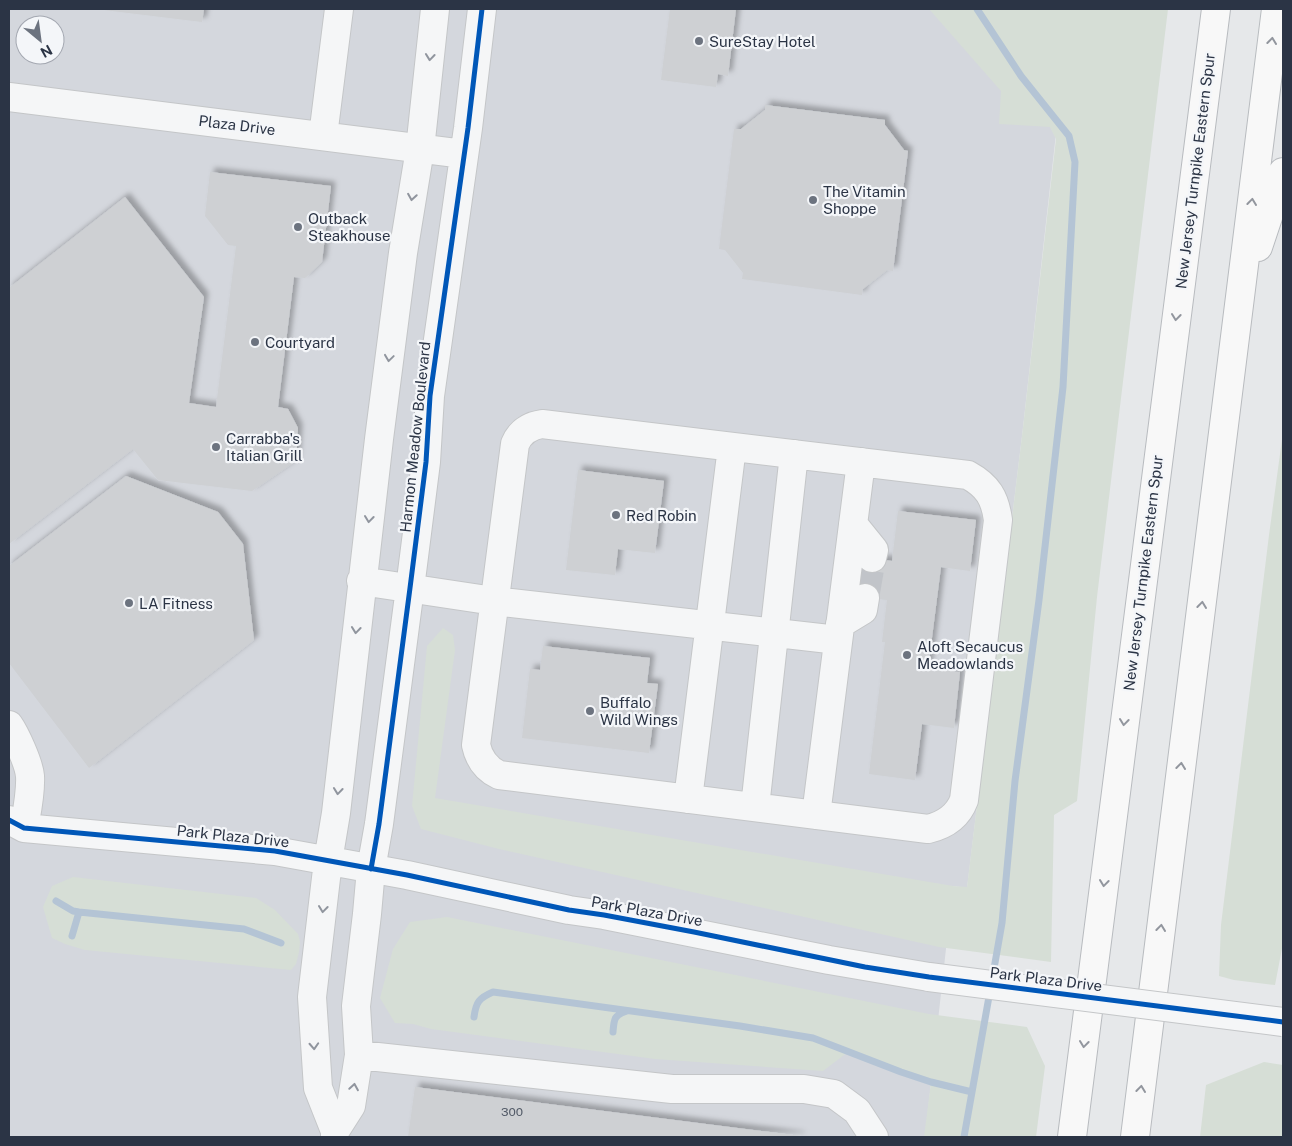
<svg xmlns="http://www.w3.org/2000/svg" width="1292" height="1146" font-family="'Public Sans',sans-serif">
<defs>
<filter id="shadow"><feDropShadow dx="4.5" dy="-4.5" stdDeviation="2.5" flood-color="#0004"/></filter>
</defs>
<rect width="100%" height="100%" fill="#e6e8ea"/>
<path fill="#d4d7dd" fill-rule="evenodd" d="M9,9H1070L1022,436L967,888L953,886L925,1137H9ZM25,25H55V55H25Z"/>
<path fill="#d6ded6" d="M929,9H1168L1097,597L1077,801L1054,815L1051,962L939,947L499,849L421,829L412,806L427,646L443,628L453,635L455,650L435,798L953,886L967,887L1022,436L1056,139L1050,127L999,124L1001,91Z
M1283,432V943L1275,985L1234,980L1219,976L1221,925L1269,535Z
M73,877L256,898L275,910L298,934L300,942L299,952L296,964L291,970L85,950L65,944L52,938L43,907L52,886Z
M447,917L929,1014L1027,1027L1045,1066L1036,1137H924L931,1082L901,1072L848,1052L823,1071L655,1059L431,1029L413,1024L395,1023L380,998L393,949L410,922Z
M1264,1062L1283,1065V1137H1200L1206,1085Z"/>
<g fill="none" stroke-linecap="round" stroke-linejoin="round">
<path stroke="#b4c4d5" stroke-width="7" d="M977,9L1021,76L1069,136L1075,162L1063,387L1039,600L1015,781L1002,923L992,980
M56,901L73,911L79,912L244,929L281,943
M72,936L79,912
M474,1017C476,1002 479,998 493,992L740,1026L813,1038L901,1072L931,1082L972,1092
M613,1032C614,1019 614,1015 627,1011
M964,1137L990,991"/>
</g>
<path fill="#ced0d3" filter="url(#shadow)" d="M104,9H204L202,22L104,10Z
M670,9H736L728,76L718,74L716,87L661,80Z
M765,105L885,120V125L904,150L908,151L893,271L887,270L863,289L862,295L742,279L743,273L725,250L719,249L734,129H741L765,110Z
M210,172L331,186L322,262L305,278L294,277L278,407L288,409L298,428L296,461L252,491L158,480L133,449L9,544V288L125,197L204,297L189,403L216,407L236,246L228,245L205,216Z
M578,470L664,481L655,553L618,549L615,575L566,570Z
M126,476L218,512L243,544L254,640L89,768L9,663V566Z
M898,511L976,520L970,571L941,567L928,669L960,672L954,728L922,724L915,780L869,774L885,642H882L887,600L852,596L858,556L892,561Z
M543,646L650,658L647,683L658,684L649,753L522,738L530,669L540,670Z
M415,1087L801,1136V1137H408Z"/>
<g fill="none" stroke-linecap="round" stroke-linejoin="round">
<path stroke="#c1c4c9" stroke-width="28" stroke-dasharray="28 14" stroke-linecap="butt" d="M865,598L872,558"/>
<defs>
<path id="minor" d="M9,97L464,154
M323,136L339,9
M542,424L968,475C988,486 995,498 998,520L964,800C958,816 945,825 928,829L499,775C486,769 479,759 476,745L515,444C520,432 529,426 542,424Z
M853,524L874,550L872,558
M361,581L494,601L838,640
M840,624L863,610L865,598
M9,725C16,735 29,764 30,776C31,793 27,811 24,828
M688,799L732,447
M755,807L794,454
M816,815L861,462
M9,820L24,828L275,851L407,875L569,910L604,915L829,960L929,977
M359,1055L672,1089H804L834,1094L857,1111L874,1137
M335,1131L318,1088L312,997L328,861L336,813L379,439L403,253L420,149L435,9
M335,1137V1131L351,1106L359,1055L356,1006L367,914L371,869L379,824L410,588L426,462L430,396L468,128L482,9"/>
<path id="highway" d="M1258,247L1283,172
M1072,1137L1216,9
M1135,1137L1276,9"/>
</defs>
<use href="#minor" stroke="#c4c6c8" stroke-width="30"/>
<use href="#highway" stroke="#b8bbbf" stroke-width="30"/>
<use href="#minor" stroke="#f5f6f7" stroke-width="28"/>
<use href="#highway" stroke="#f8f8f8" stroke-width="28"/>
<defs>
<path id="minor-bridge" d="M929,977L1283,1022"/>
</defs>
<use href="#minor-bridge" stroke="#c4c6c8" stroke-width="30" stroke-linecap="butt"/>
<use href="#minor-bridge" stroke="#f5f6f7" stroke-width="28"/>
<defs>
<path id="cycleway" d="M9,820L24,828L275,851L407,875L569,910L604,915L694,932L865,967L929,977L1283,1022
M371,869L379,824L410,588L426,462L430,396L468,128L482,9"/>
</defs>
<use href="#cycleway" stroke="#f4f6f9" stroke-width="8"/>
<use href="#cycleway" stroke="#0057b8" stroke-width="5"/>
</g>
<defs><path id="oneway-chevron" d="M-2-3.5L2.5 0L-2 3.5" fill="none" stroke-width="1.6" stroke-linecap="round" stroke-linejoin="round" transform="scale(1.25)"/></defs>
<g stroke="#92969e">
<use href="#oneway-chevron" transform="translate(1272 41) rotate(-83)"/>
<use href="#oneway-chevron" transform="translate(1252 202) rotate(-83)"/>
<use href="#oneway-chevron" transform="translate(1176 317) rotate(97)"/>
<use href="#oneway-chevron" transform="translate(1202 605) rotate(-83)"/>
<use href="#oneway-chevron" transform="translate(1124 722) rotate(97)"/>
<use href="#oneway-chevron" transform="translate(1181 766) rotate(-83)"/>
<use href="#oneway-chevron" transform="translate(1104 883) rotate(97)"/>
<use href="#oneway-chevron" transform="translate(1161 928) rotate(-83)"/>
<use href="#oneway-chevron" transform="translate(1084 1044) rotate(97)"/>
<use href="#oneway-chevron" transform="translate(1141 1089) rotate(-83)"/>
</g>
<g stroke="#90959e">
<use href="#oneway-chevron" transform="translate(430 57) rotate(96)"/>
<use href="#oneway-chevron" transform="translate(412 197) rotate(99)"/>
<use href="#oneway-chevron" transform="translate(389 358) rotate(98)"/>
<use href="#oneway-chevron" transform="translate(369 519) rotate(97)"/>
<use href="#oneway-chevron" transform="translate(356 630) rotate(96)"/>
<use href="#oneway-chevron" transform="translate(338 791) rotate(96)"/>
<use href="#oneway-chevron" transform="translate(323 909) rotate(97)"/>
<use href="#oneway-chevron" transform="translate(314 1046) rotate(87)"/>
<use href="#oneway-chevron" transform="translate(354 1087) rotate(-81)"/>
</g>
<g fill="#6c737f" stroke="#f4f6f9" stroke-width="2">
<circle cx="699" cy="41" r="5"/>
<circle cx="813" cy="200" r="5"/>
<circle cx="298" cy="227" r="5"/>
<circle cx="255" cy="342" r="5"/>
<circle cx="216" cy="447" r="5"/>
<circle cx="616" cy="515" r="5"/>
<circle cx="129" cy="603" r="5"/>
<circle cx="907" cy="655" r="5"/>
<circle cx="590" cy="711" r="5"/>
</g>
<g text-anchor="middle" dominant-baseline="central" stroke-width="4.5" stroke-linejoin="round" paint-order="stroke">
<g font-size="12" fill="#545c69">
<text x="512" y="1112">300</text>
</g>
<g font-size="15" fill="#2b3445" stroke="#f4f6f9" text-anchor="start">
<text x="709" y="41">SureStay Hotel</text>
<text x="823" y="191">The Vitamin<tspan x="823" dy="17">Shoppe</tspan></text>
<text x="308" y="218">Outback<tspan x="308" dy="17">Steakhouse</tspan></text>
<text x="265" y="342">Courtyard</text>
<text x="226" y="438">Carrabba's<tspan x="226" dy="17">Italian Grill</tspan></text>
<text x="626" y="515">Red Robin</text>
<text x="139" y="603">LA Fitness</text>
<text x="917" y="646">Aloft Secaucus<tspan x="917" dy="17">Meadowlands</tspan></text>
<text x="600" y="702">Buffalo<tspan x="600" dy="17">Wild Wings</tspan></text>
</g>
<g font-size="15" fill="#2b3445" stroke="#f4f6f9">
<text transform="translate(237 125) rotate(7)">Plaza Drive</text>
<text transform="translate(1195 171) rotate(-83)">New Jersey Turnpike Eastern Spur</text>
<text transform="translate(415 437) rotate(-84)">Harmon Meadow Boulevard</text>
<text transform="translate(1143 573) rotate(-83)">New Jersey Turnpike Eastern Spur</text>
<text transform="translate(233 836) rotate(6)">Park Plaza Drive</text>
<text transform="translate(647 911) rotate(10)">Park Plaza Drive</text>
<text transform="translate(1046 979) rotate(7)">Park Plaza Drive</text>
</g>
</g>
<rect width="1292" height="1146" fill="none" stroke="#2b3445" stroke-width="20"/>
<g transform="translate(40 40) rotate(151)"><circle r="24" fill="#f4f6f9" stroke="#a4a8b1"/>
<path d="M0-4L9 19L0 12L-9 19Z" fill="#6c737f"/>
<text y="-8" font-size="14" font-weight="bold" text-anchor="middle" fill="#2b3445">N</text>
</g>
</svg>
